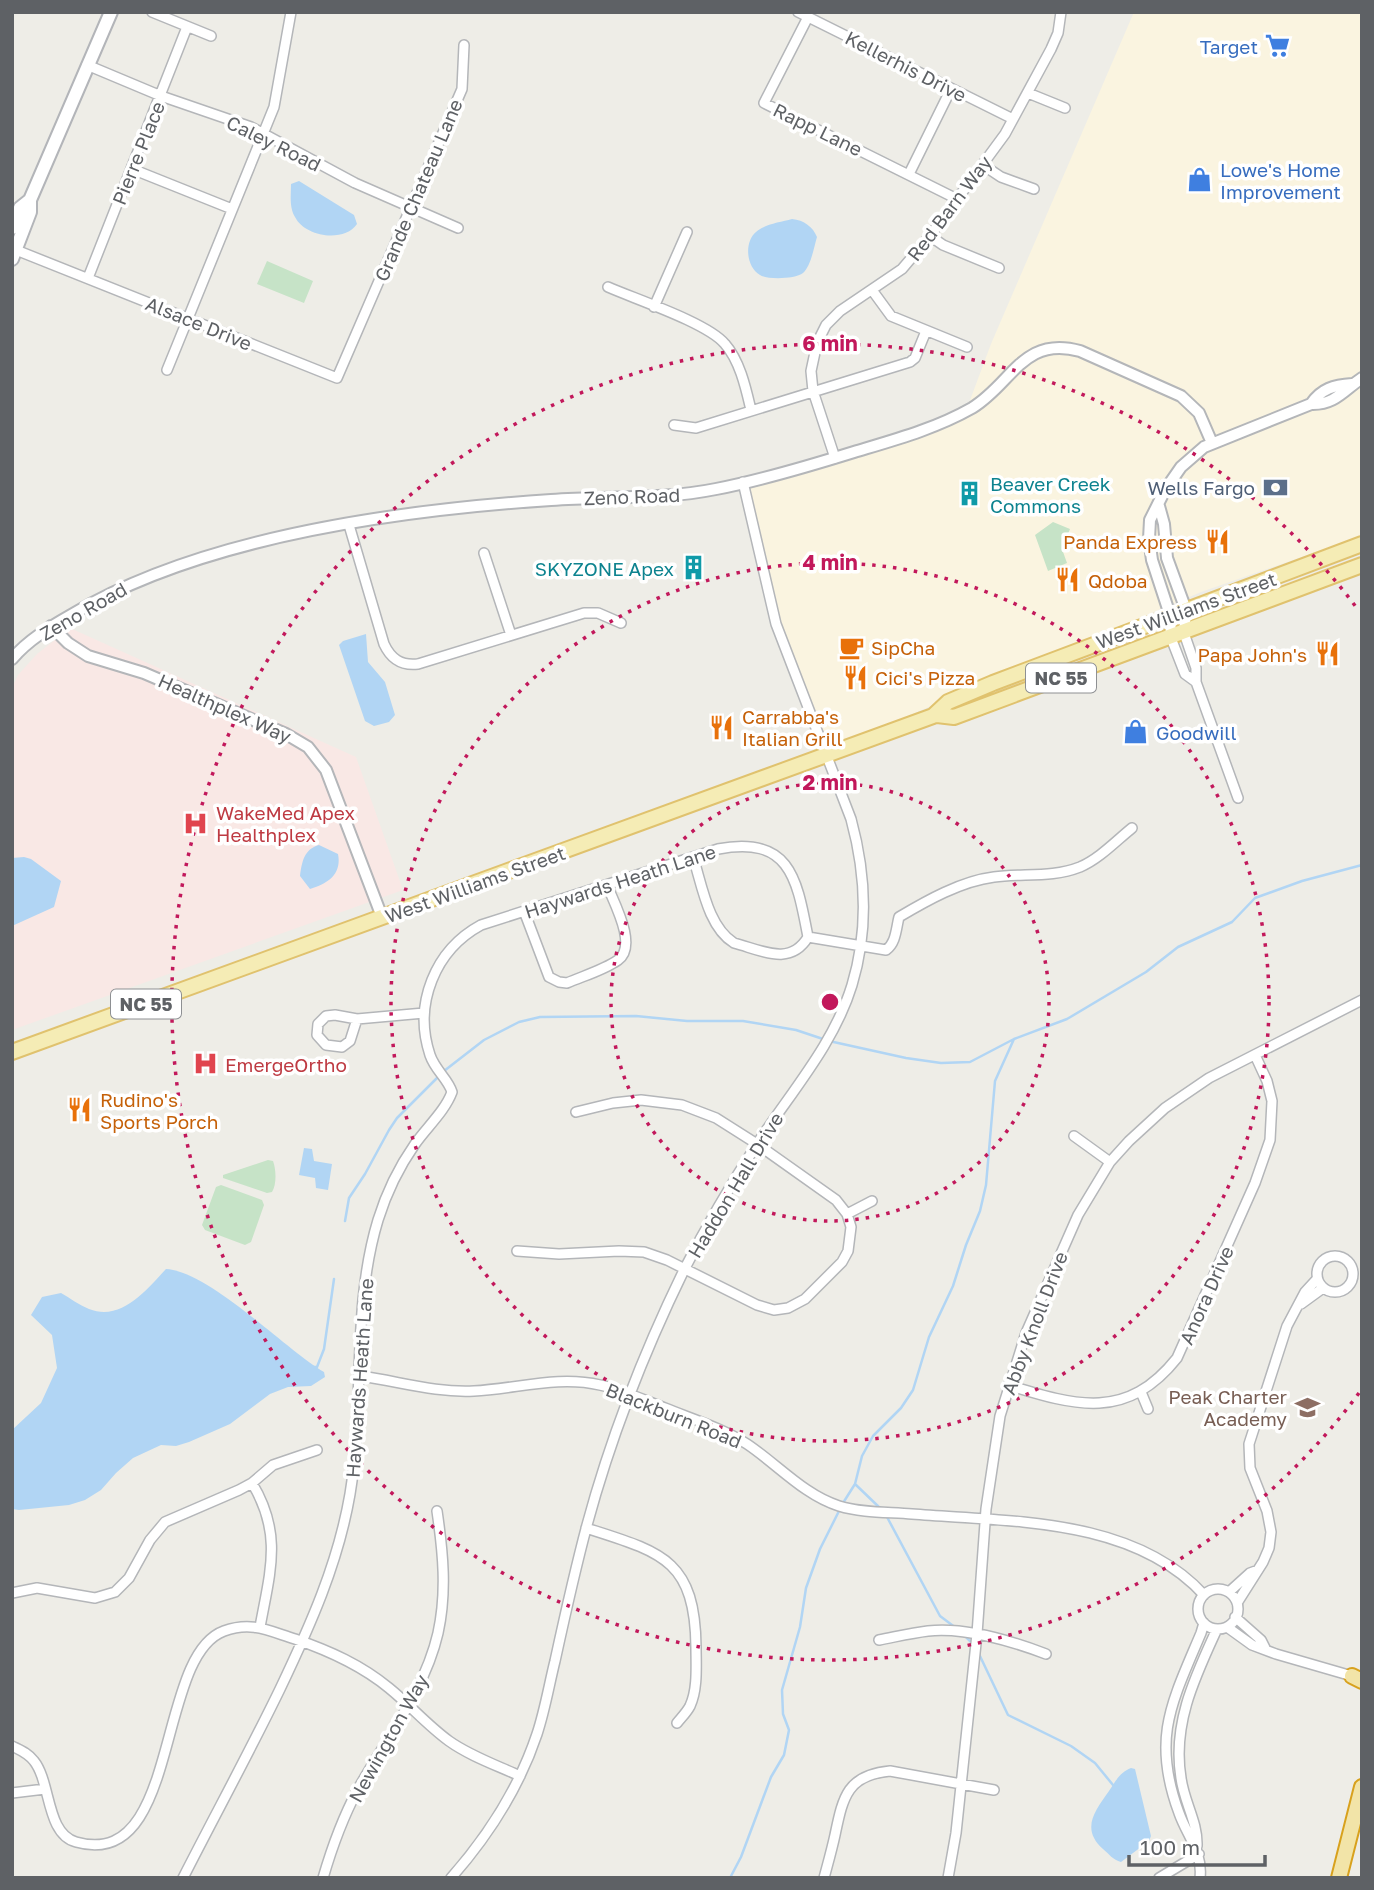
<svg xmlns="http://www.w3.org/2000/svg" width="1374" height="1890" font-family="'Golos Text',sans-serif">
<rect width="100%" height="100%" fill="#eeede7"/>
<path fill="#faf4e0" d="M1134,12H1362V536L1201,592L827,750L776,624L743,482L783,473L966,411L991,344Z"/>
<path fill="#f9e8e5" d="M70,628L356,757L403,890L12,1030V688L18,675L37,654Z"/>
<path fill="#c6e3c7" d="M267,261L313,281L304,303L257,284Z
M1053,522L1070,529L1062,549L1067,563L1048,571L1035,535Z
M268,1160L273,1161C276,1169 277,1184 272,1192L267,1193L223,1178V1175Z
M221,1185L262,1200L264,1205L251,1242L245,1245L205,1230L202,1225L216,1187Z"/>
<path fill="#b1d5f4" d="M299,181L354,215L357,224C344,243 305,237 295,217C289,207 291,195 291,184Z
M792,219C804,220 813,227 817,237C814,247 811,266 803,273C795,279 768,280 760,275C746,267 744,242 756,232C765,224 781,222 792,219Z
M366,634L368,662L385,682L395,715L389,722L374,726L365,721L339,645L343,641Z
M319,845L338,854C342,874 328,884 310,889L300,876C302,862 304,849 319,845Z
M24,857L31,859L61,881L54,907L12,926V858Z
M304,1148L312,1149L314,1161L332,1164L328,1190L316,1188L315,1178L299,1175Z
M166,1269C209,1271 285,1349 324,1372L325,1377L311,1386L288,1387L270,1394L230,1424L189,1442L176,1446L161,1445L133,1458L116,1473L101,1490L85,1500L69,1505L19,1510L12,1509V1430L41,1403L57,1368L52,1335L31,1315L42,1297L61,1293C70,1298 79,1305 89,1309C122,1322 147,1289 166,1269Z
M1131,1768L1135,1769L1151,1836L1149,1841L1121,1862C1113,1860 1109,1854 1103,1849C1081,1829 1094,1812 1109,1791C1115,1782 1120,1772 1131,1768Z"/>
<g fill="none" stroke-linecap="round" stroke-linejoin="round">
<path stroke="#b1d5f4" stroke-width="2.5" d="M444,1071L484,1040L519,1022L540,1017L636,1016L687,1021H743L796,1030L829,1041L906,1058L941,1063L970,1062L1014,1039L1067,1019L1146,972L1178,947L1232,922L1255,898L1302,881L1362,865
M345,1221L349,1198L365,1174L389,1130L397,1118L439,1076
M313,1367H317L324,1349L334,1279
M855,1484L881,1509
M843,1503L855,1484L862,1456L873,1436L901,1408L913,1390L929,1337L953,1286L966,1245L980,1211L986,1185L995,1081L1014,1039
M887,1517L940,1616L956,1628
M964,1635L974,1645
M979,1654L1008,1715L1071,1746L1095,1763L1113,1785
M730,1878L741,1857L771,1777L784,1755L789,1730L783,1714L782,1690L800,1627L806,1588L820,1549L840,1509"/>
<defs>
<path id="minor" d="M152,12L211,36
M798,12L1013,119
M808,17L764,103L957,199
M87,65L161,96L251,127L355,183L458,228
M1028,93L1065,108
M983,165L1001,177L1034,189
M132,169L232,209
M909,174L951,89
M930,236L943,245L999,268
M16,250L337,378L462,89L464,45
M88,278L187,27
M608,287C635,299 708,323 725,344C740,361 746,389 751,410
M872,290L891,316L967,347
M654,307L687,232
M167,370L274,107L291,12
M674,425L696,428L910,362L915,358L926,331
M835,458L813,391L811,371L817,343L826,325L840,311L902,269L930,236L1005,134L1051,49L1058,33L1061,12
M349,525L384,644C391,659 401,666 418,664L584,613H598L621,623
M484,553L511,635
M1184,633L1196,668V682L1238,798
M1171,638L1185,674L1196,682
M693,857C702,885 708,927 734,943C761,950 790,967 808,937
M524,911L549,977L559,982L567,983C583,976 604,970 618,960C638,946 614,903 607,885
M357,1019L350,1041L342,1047L326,1045L317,1035L318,1024L326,1016L335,1015L357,1019L424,1013
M1074,1136L1110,1162
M847,1214L872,1201
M517,1251L559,1254L619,1251L644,1252L667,1260L757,1305L774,1310L788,1308L805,1299L842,1262L848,1251L851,1227L847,1214L836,1200L757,1144L716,1118L682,1105L641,1100L613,1103L576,1112
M1317 1274a18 18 0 1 1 36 0a18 18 0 1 1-36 0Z
M1301,1304L1323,1288
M360,1376C398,1381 435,1393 474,1391C516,1389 558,1375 600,1385C622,1390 644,1400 665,1408C692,1419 722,1428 747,1444C777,1464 804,1495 839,1506C862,1513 888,1512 912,1514C1009,1522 1133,1517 1204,1595
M1008,1385C1076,1406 1127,1421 1177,1358L1255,1183L1270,1140L1272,1101L1267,1081L1255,1055
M1141,1392L1148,1409
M252,1483C283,1534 270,1572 260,1627
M586,1528C661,1552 695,1559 696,1647C696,1665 698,1689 690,1706C687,1712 681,1718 677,1723
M1198 1609a20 20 0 1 1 40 0a20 20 0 1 1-40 0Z
M1229,1592L1250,1573L1258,1570
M12,1593L37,1588L95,1598L115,1592L129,1578L150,1540L165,1522L239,1490L252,1483L273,1465L317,1450
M1237,1603L1263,1562L1269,1548L1271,1532L1267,1511L1250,1468L1249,1444L1287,1326L1305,1292L1317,1279
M1235,1617L1261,1640L1265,1648
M1227,1627L1252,1645L1276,1654L1352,1676
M879,1640C895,1637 911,1633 928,1631C964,1627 1012,1641 1046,1654
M12,1746C20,1750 28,1753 34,1761C51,1782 46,1834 76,1842C181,1872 155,1656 224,1631C252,1621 269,1631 295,1639C330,1651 361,1665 389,1688C410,1705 427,1725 449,1741C470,1756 496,1765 520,1776
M12,1793L45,1789
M1197,1846C1198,1822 1184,1802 1181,1778C1172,1724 1195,1677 1217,1629
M183,1878C215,1815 249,1753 280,1689C310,1626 338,1564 350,1494C365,1404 351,1309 378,1220C386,1194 399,1167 415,1144C427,1127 445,1111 452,1092C448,1079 435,1070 430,1055C413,1004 435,950 481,925L718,849C791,835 797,880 808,937L886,950C896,943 896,929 899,917C926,901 961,881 994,877C1023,873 1052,878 1080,867C1099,859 1116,841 1132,828
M323,1878C332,1847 343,1817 358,1789C386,1739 425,1690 438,1633C447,1592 443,1552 437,1511
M451,1878C488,1836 519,1788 537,1734C545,1710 549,1685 555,1661C565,1615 575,1570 587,1525C611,1436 644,1352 684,1270C706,1227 731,1184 757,1144C791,1092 834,1044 852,985C869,929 866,874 851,819L776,624L743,482
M824,1878C828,1863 832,1849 835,1835C843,1797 847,1775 890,1771L994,1790
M948,1878L956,1833L977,1634L986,1509L1000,1416L1026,1333L1078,1215L1110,1162L1129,1141L1165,1108L1209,1078L1362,1000
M1159,1878L1199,1854
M1200,1878C1203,1852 1187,1836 1179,1813C1151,1738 1172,1702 1201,1633L1204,1623"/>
<path id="tertiary" d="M1311,404C1321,389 1334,385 1352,384
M1159,506L1164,524L1167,558L1186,610L1184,633
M51,626L68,643L88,656L144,673L286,734L308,747L326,770L382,917
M1171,638L1170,615L1152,560L1149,539L1150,520L1165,490L1181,467L1204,447L1311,404C1335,405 1344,390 1362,378
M12,659C28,640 50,627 71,615C201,537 400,510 551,500C606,496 662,500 716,489C763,480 809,466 854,452C894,440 935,429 972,408C1012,384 1023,335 1080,351L1181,396L1199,413L1212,443"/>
<path id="secondary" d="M12,228L20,208L30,200
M12,259L30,212V200L111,12"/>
<path id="primary" d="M937,715L954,717L1362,565
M12,1052L933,716L948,702L993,683L1362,544"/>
<path id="trunk" d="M1352,1676L1362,1681
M1339,1878L1362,1787"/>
</defs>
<use href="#minor" stroke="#b4b6b9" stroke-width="12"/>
<use href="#tertiary" stroke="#b4b6b9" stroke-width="14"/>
<use href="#secondary" stroke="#b3b5b9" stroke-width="16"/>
<use href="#primary" stroke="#e0c26e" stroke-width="18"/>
<use href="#trunk" stroke="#d8a11d" stroke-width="18"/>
<use href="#minor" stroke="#fff" stroke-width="9"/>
<use href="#tertiary" stroke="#fff" stroke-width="10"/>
<use href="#secondary" stroke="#fff" stroke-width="12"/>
<use href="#primary" stroke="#f5ecb5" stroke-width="14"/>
<use href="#trunk" stroke="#f2e4a8" stroke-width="14"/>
</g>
<g fill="none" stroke="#c2185b" stroke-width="3.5" stroke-dasharray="3.5 7">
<circle cx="830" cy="1002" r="219"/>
<circle cx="830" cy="1002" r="439"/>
<path d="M1359 1393A658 658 0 1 1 1359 611"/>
</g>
<defs>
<symbol id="supermarket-bare" viewBox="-9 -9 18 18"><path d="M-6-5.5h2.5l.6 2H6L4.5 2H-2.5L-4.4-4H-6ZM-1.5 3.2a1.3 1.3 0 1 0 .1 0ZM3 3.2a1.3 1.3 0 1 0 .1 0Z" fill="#3f7fe0" stroke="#fff" stroke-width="2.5" paint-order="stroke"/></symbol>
<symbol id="shop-bare" viewBox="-9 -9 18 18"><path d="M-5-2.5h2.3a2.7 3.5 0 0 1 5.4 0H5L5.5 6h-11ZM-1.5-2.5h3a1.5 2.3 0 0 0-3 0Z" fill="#3f7fe0" stroke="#fff" stroke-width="2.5" paint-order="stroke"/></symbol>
<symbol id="bank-bare" viewBox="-9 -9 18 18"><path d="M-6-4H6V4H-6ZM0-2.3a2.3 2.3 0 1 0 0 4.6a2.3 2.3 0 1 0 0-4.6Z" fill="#5c6f8a" stroke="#fff" stroke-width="2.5" paint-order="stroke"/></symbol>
<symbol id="building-bare" viewBox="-9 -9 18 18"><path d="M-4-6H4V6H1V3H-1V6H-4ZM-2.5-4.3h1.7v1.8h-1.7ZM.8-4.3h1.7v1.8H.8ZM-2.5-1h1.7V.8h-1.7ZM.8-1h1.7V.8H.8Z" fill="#0f9aa8" stroke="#fff" stroke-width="2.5" paint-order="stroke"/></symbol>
<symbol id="restaurant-bare" viewBox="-9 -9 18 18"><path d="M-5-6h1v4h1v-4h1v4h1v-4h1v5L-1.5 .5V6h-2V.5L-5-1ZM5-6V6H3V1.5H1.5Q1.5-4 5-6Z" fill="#e8710a" stroke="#fff" stroke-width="2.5" paint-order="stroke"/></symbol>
<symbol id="cafe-bare" viewBox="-9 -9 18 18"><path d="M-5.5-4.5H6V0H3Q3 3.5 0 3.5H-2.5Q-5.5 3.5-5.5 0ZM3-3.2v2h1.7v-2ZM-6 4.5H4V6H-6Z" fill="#e8710a" stroke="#fff" stroke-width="2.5" paint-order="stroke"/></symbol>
<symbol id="hospital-bare" viewBox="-9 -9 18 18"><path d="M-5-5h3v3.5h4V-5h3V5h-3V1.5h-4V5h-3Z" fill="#e0444e" stroke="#fff" stroke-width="2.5" paint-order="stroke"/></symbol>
<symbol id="school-bare" viewBox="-9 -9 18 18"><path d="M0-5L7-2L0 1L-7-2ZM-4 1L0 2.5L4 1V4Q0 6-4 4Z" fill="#8d6e63" stroke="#fff" stroke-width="2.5" paint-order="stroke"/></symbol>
</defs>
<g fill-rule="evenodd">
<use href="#supermarket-bare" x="1260" y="28" width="35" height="35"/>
<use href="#shop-bare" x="1182" y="162" width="35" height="35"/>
<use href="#bank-bare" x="1258" y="470" width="35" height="35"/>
<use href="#building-bare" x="952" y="476" width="35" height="35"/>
<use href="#restaurant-bare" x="1200" y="524" width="35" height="35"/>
<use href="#building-bare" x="676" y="550" width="35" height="35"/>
<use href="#restaurant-bare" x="1050" y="562" width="35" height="35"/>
<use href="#cafe-bare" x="834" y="630" width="35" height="35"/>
<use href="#restaurant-bare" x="1310" y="636" width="35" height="35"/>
<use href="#restaurant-bare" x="838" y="660" width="35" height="35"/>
<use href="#restaurant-bare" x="704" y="710" width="35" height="35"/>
<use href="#shop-bare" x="1118" y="714" width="35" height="35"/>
<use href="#hospital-bare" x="178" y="806" width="35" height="35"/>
<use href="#hospital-bare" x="188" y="1046" width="35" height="35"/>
<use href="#restaurant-bare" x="62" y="1092" width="35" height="35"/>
<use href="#school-bare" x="1290" y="1390" width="35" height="35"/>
</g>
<g text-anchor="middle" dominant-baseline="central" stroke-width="7" stroke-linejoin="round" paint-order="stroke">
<g fill="#fff" stroke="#8e9093" stroke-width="2">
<rect x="1026" y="663.5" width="70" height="29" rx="5"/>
<rect x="111" y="989.5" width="70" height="29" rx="5"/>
</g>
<g font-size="18" font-weight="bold" fill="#5e6165">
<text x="1061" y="678">NC 55</text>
<text x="146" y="1004">NC 55</text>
</g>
<g font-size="19" fill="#366cbe" stroke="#fff" text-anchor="start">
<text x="1258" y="46" text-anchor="end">Target</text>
<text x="1220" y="169">Lowe's Home<tspan x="1220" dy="22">Improvement</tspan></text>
<text x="1156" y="732">Goodwill</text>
</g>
<g font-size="19" fill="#5e6165" stroke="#fff">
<text transform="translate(906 66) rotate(27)">Kellerhis Drive</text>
<text transform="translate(818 129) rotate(26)">Rapp Lane</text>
<text transform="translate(274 143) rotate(26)">Caley Road</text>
<text transform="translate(138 153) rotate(-68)">Pierre Place</text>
<text transform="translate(418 190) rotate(-67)">Grande Chateau Lane</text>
<text transform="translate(949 208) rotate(-53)">Red Barn Way</text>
<text transform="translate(199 323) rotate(22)">Alsace Drive</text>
<text transform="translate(632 496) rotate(-2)">Zeno Road</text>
<text transform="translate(1186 610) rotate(-20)">West Williams Street</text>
<text transform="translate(83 611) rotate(-30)">Zeno Road</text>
<text transform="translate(225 708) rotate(24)">Healthplex Way</text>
<text transform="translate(620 881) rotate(-18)">Haywards Heath Lane</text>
<text transform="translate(475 884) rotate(-20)">West Williams Street</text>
<text transform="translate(735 1185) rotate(-59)">Haddon Hall Drive</text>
<text transform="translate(1206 1295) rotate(-66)">Anora Drive</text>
<text transform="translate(1034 1323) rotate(-69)">Abby Knoll Drive</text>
<text transform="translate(359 1378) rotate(-86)">Haywards Heath Lane</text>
<text transform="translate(674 1415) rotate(22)">Blackburn Road</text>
<text transform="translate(388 1738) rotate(-61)">Newington Way</text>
</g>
<g font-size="19" fill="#0d838f" stroke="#fff" text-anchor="start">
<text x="990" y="483">Beaver Creek<tspan x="990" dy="22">Commons</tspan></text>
<text x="674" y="568" text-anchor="end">SKYZONE Apex</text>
</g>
<g font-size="19" fill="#4e5e75" stroke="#fff" text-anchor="end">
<text x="1255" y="487">Wells Fargo</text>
</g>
<g font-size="19" fill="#c56008" stroke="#fff" text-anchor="start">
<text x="1197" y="541" text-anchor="end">Panda Express</text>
<text x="1088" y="580">Qdoba</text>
<text x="871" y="647">SipCha</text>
<text x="1307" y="654" text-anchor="end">Papa John's</text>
<text x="875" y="677">Cici's Pizza</text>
<text x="742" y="716">Carrabba's<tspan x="742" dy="22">Italian Grill</tspan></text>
<text x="100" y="1099">Rudino's<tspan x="100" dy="22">Sports Porch</tspan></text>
</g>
<g font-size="19" fill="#be3a42" stroke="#fff" text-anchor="start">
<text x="216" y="812">WakeMed Apex<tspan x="216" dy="22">Healthplex</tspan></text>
<text x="225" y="1064">EmergeOrtho</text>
</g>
<g font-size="19" fill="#785e54" stroke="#fff" text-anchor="end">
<text x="1287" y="1396">Peak Charter<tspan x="1287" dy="22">Academy</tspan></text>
</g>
</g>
<circle cx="830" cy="1002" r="10" fill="#c2185b" stroke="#fff" stroke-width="3.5"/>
<g font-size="21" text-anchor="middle" font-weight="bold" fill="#c2185b" stroke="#fff" stroke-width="7" stroke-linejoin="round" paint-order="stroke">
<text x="830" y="351">6 min</text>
<text x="830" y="570">4 min</text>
<text x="830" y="790">2 min</text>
</g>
<rect width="1374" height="1890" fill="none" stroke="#5e6165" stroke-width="28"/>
<path d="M1129 1855v10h136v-10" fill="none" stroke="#5e6165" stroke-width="3.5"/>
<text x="1140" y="1855" font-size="21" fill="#5e6165" stroke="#ffffff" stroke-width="5" paint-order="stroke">100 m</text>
</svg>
